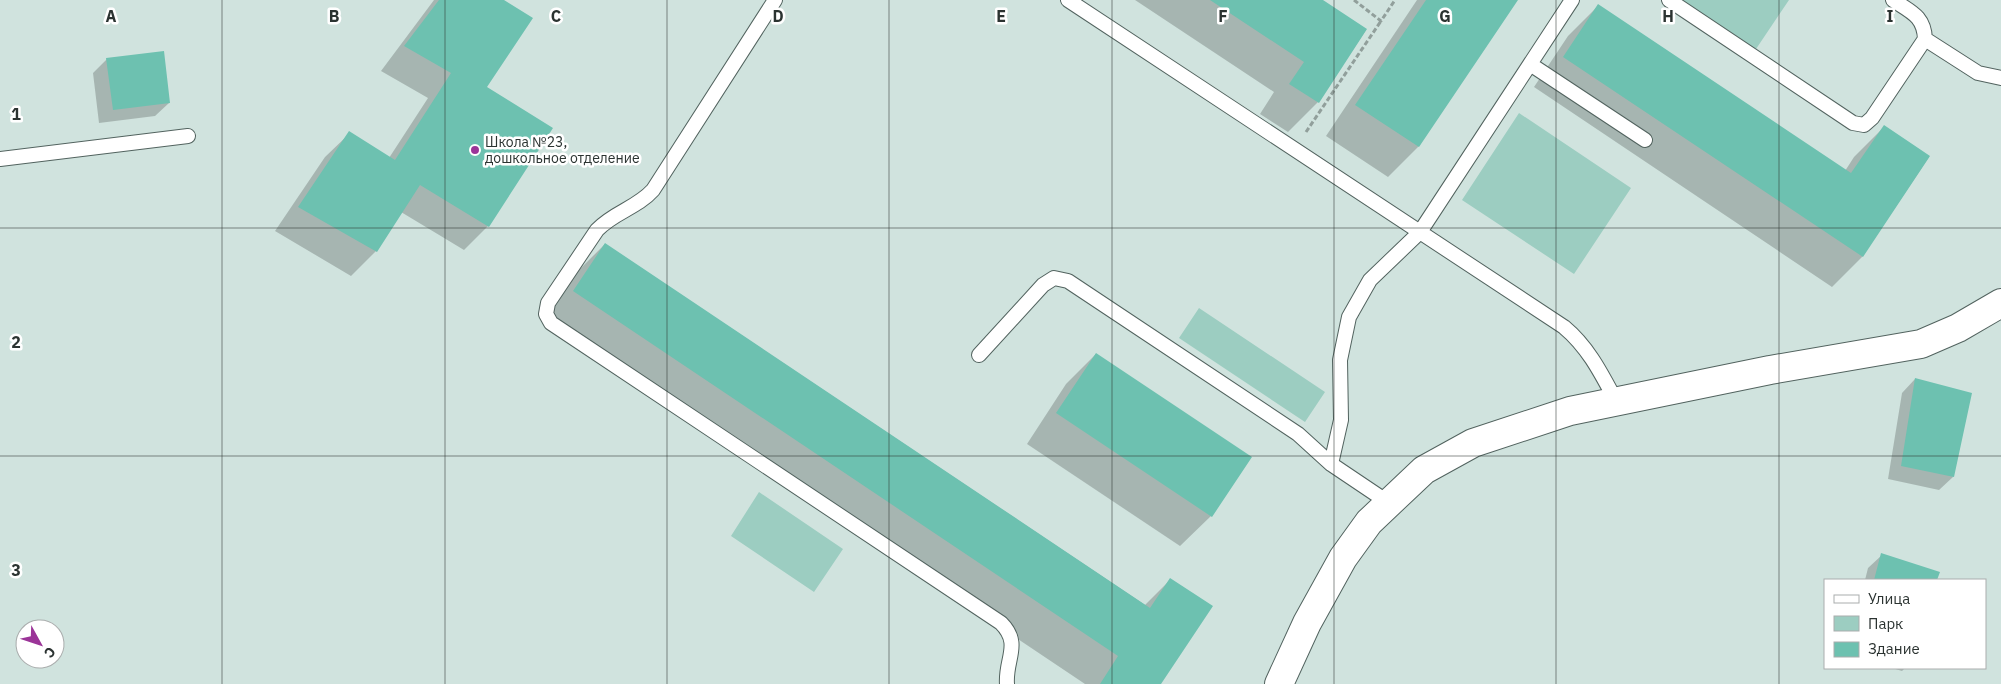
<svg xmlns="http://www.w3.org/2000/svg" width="2001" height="684" font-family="'IBM Plex Sans',sans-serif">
<rect width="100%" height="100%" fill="#d0e3de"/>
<path fill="#9ccdc1" d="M1682,0H1789L1756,49Z
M1519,113L1631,188L1574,274L1462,200Z
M1199,308L1325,392L1305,422L1179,338Z
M759,492L843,549L814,592L731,536Z"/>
<path fill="#0003" d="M434,0H501L485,87L488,226L464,250L401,212L376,251L351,276L275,231L325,157L350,133L389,158L428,98L381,71Z
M1135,0H1321L1366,30L1318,102L1288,132L1260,114L1274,92Z
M1417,0H1516L1418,147L1388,177L1326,136Z
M1598,6L1845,171L1854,157L1884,127L1929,157L1862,257L1832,287L1534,87L1568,36Z
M107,59L169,103L155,116L99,123L93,73Z
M605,244L1145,605L1171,579L1159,684H1085L544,321L575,274Z
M1096,354L1250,457L1211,516L1180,546L1027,444L1066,384Z
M1915,379L1953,477L1939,490L1888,479L1902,393Z
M1882,555L1938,573L1936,580H1865L1868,568Z
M1892,668H1905L1902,671Z"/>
<path fill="#6dc1b0" d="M439,0H504L533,18L487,87L553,128L489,227L420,185L377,252L298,207L349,131L395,160L451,73L404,46Z
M1210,0H1323L1367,29L1319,103L1289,84L1304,62Z
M1426,0H1518L1419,147L1355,105Z
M1598,4L1851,173L1884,125L1930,156L1863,257L1563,57Z
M164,51L170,103L113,110L106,58Z
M605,243L1150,608L1170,578L1213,606L1161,684H1100L1118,656L573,291Z
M1096,353L1252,457L1212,517L1056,413Z
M1915,378L1972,393L1954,477L1901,466Z
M1881,553L1940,572L1937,580H1874Z"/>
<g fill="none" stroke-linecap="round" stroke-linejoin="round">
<defs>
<path id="lane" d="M775,0L653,190C637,208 614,212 597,230L548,303L546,314L551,323L1001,623C1022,644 1005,659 1007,684
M1068,0L1564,327C1588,347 1601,373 1616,401
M1669,0L1853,123L1864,125L1872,118L1925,39L1978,73L2001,78
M1893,0C1911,12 1924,16 1925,39
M1530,64L1645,140
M0,159L188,136
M979,355L1043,285L1054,278L1068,281L1298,434L1331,464L1389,503
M1331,464L1341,420L1340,360L1349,317L1370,280L1420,232L1572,0"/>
<path id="street" d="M1279,684L1307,623L1343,558L1369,522L1424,470L1473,443L1570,411L1770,370L1921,344L1958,328L2001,303"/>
</defs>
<use href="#lane" stroke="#52635f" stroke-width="16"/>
<use href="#street" stroke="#52635f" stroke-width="30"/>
<path stroke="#919f9b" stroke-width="3" stroke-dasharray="5 2.5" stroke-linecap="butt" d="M1354,0L1381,21L1395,0
M1306,132L1381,21"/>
<use href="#lane" stroke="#fff" stroke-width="14"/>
<use href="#street" stroke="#fff" stroke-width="28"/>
</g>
<path fill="none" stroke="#2b3331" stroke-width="1" stroke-opacity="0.55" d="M222,0V684M445,0V684M667,0V684M889,0V684M1112,0V684M1334,0V684M1556,0V684M1779,0V684M0,228H2001M0,456H2001"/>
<circle fill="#9b3498" stroke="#fff" stroke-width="2" cx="475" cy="150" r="5"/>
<g text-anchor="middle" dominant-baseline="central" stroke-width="5" stroke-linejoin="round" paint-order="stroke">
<g font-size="14" fill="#2b3331" stroke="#fff" text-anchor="start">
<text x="485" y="142">Школа №23,<tspan x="485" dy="16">дошкольное отделение</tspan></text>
</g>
</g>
<g font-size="16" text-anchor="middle" font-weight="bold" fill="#2b3331" stroke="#fff" stroke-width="5" stroke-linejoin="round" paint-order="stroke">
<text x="111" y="22">A</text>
<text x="334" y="22">B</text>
<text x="556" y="22">C</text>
<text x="778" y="22">D</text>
<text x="1001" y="22">E</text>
<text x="1223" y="22">F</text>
<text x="1445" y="22">G</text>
<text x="1668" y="22">H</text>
<text x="1890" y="22">I</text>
<text x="16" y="120">1</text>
<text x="16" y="348">2</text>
<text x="16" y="576">3</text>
</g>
<rect x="1824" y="579" width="162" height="90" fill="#ffffff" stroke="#aaadad"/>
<rect x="1834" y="595" width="25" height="8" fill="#ffffff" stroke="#aaadad"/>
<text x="1868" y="604" font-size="15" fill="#2b3331">Улица</text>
<rect x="1834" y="616" width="25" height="15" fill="#9ccdc1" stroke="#aaadad"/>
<text x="1868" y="629" font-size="15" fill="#2b3331">Парк</text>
<rect x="1834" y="642" width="25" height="15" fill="#6dc1b0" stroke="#aaadad"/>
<text x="1868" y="654" font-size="15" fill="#2b3331">Здание</text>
<g transform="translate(40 644) rotate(130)"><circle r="24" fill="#ffffff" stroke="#aaadad"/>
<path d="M0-4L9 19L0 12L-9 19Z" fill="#9b3498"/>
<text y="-8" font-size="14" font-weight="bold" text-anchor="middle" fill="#2b3331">С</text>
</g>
</svg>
